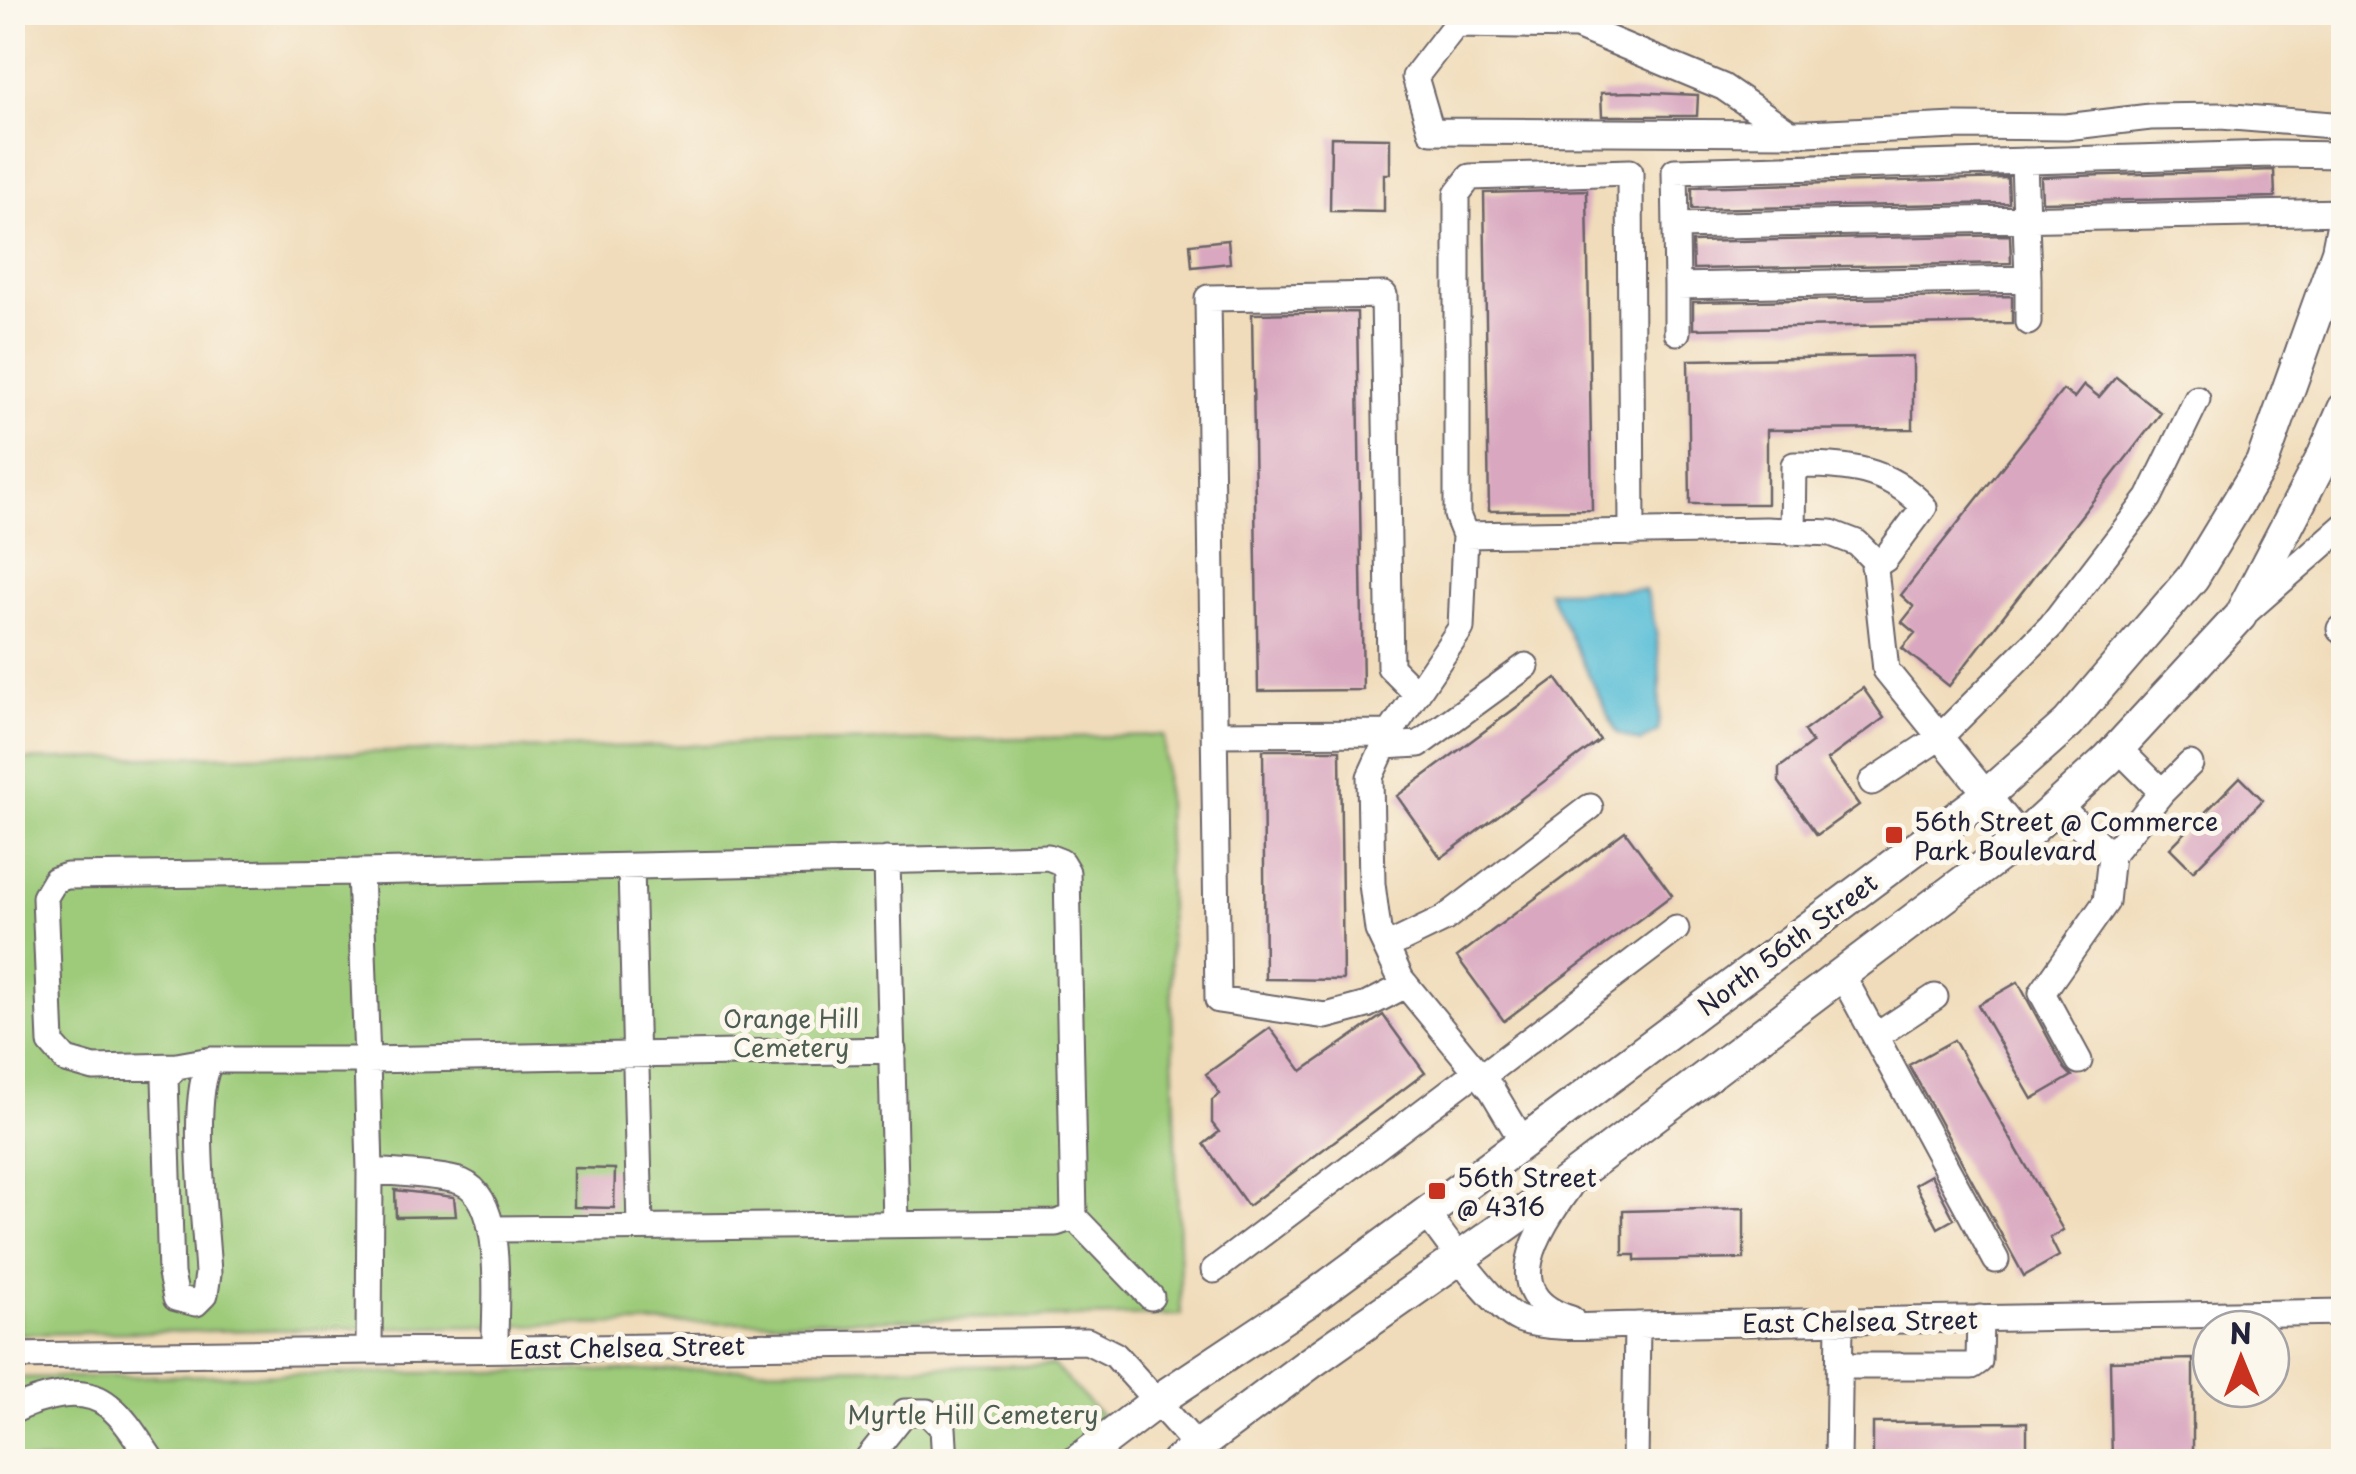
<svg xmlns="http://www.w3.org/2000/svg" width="2356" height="1474" font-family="'Playpen Sans',sans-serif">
<rect width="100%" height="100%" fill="#fbf7ec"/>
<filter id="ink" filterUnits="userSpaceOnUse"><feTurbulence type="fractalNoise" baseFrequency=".01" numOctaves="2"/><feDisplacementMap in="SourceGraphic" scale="20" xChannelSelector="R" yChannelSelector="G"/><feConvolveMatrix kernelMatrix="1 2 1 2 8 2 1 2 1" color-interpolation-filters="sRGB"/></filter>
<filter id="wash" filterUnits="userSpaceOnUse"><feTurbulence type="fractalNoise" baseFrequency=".0048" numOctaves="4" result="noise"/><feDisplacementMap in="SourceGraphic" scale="40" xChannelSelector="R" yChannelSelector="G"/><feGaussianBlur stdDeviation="2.25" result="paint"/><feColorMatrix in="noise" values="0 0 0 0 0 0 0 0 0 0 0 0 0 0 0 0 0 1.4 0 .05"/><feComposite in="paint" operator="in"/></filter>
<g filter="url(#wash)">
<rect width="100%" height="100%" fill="#f0dcba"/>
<path fill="#9dcb79" stroke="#60765a" stroke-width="2.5" d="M1164,735L1181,1315L19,1334L14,760Z
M1053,1365L1109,1424L1058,1462H13L12,1378Z"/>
<path fill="#59bed7" stroke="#3e7089" stroke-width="2.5" d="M1645,590C1661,632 1662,686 1658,731L1640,742L1617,733L1548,591Z"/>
<g id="blocks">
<path fill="#d9a7c0" d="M1632,92L1698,95L1697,116H1602L1601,93Z
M1331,137L1390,138V174H1384V212L1330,211Z
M2274,170L2275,197L2042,202L2041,177Z
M2008,178L2009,203L1692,209V187Z
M1587,190L1592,510L1489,511L1484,193Z
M2010,235L2011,263L1693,269L1692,242Z
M1228,240L1230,263L1192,267L1190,244Z
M2012,296V323L1693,329V302Z
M1357,312L1363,690L1258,691L1252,314Z
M1913,356V429L1767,430V504H1690L1688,360Z
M2116,377L2161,413L1949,686L1902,648L1915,633L1902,622L1914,607L1901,595L2063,390L2074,398L2084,385L2099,397Z
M1556,678L1600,740L1441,858L1397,796Z
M1863,688L1884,718L1827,760L1859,805L1817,835L1779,782V768L1812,743L1804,731Z
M1263,750H1340L1343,980L1265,979Z
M2240,777L2263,800L2193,871L2170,848Z
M1625,831L1672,895L1504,1021L1457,957Z
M2018,982L2065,1069L2072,1076L2032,1099L1978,1005Z
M1383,1015L1425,1073L1248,1206L1204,1144L1219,1132L1212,1123V1100L1220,1094L1206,1074L1270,1028L1302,1071Z
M1954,1040L2063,1230L2050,1238L2059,1256L2024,1276L1909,1065Z
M574,1168L615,1169L614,1208L574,1207Z
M1931,1175L1954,1219L1938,1228L1915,1184Z
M395,1190L454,1197L456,1216L396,1217Z
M1744,1208V1259L1635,1261V1255H1623V1211Z
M2193,1359V1462H2112L2110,1361Z
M2027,1422V1462H1873V1423Z"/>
</g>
</g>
<g filter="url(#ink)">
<use href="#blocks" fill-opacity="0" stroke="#6a6367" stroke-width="2.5"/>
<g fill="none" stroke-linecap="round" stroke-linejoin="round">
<defs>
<path id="minor" d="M1789,132L1723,87L1577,26L1456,24L1415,77L1431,131L1807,133L1956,126L2066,127L2150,117L2221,116L2344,126
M2024,161L2028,279L1677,286L1675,171L2272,154L2344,155
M1676,226L2344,212
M2028,279V322
M1677,286V332
M1793,532L1794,465C1844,464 1889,468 1924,507L1885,559L1874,566
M1465,535L1457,515V194L1470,177L1630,172L1632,533
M2248,610L2344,526
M2344,626L2340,629L2344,632
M1216,734L1390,733
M1383,746L1419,744L1526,666
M1872,782L1940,737L2051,626L2149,498L2197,399
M2162,792L2190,764
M2058,805L2111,855
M887,860L896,1224
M631,867L640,1227
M360,872L1048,857L1061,862L1067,872L1074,1217L1151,1297
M1386,947L1444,919L1590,807
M1842,975L1996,1260
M1406,985L1367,1005L1326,1016L1218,1000L1208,298L1384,295L1390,667L1417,694
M1876,1036L1935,997
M211,1060L177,1066L165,1078L171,1274L176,1298L196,1303L205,1294L208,1274C206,1226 188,1097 211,1060H367L370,1171
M2079,1061L2042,993L2106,902L2111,855L2162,792L2118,748
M177,1066L94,1068L66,1060L51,1043L45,897L55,880L67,876L360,872L367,1060L893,1050
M1481,1077L1676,929
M1523,1142L1492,1090L1401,979L1378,930L1372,884L1370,777L1390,733L1461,628L1465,535L1766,530L1831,533L1857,543L1874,560L1886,670L2022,838
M1569,1187C1539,1229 1494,1296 1571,1319
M1426,1213C1445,1238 1493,1308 1519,1319C1550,1331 1603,1325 1637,1325L2344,1312
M494,1229L1056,1223L1074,1217
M1214,1270L1477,1071
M369,1351L370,1171C388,1172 448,1176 462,1182C507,1201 494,1308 495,1349
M12,1356L1087,1341L1115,1355L1197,1446
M1839,1366H1972L1979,1361L1980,1318
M12,1411C40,1397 83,1384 109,1406C127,1420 140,1444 153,1462
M865,1462L905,1412H927L943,1428L945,1462
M1635,1462L1637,1325
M1838,1462L1840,1321"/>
<path id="major" d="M1077,1462L1157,1401L1309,1300L1523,1142L1987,795L2068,723L2193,577L2262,463L2338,251L2344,221
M1177,1462L1310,1363L1552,1193L2022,838L2108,759L2240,616L2324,455L2344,409"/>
</defs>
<use href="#minor" stroke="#6a6367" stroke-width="29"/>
<use href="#major" stroke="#6a6367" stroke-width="36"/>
<use href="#minor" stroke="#fff" stroke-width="25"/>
<use href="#major" stroke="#fff" stroke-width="32"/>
</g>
</g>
<g fill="#c8321e" stroke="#fbf7ec" stroke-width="4">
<rect x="1884" y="825" width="20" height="20" rx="5"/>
<rect x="1427" y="1181" width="20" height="20" rx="5"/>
</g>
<g text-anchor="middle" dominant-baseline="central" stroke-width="10" stroke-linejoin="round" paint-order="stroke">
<g font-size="25" fill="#22223b" stroke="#fbf7ec" text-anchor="start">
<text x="1914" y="821">56th Street @ Commerce<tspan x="1914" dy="29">Park Boulevard</tspan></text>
<text x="1457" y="1177">56th Street<tspan x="1457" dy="29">@ 4316</tspan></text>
</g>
<g font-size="25" fill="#22223b" stroke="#fbf7ec">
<text transform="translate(1787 944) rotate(-37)">North 56th Street</text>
<text transform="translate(1860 1321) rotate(-1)">East Chelsea Street</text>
<text transform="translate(627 1347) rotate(-1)">East Chelsea Street</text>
</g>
<g font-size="25" fill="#4d5d51" stroke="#fbf7ec">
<text x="791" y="1018">Orange Hill<tspan x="791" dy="29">Cemetery</tspan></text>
<text x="973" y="1414">Myrtle Hill Cemetery</text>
</g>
</g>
<rect width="2356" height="1474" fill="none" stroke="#fbf7ec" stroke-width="50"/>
<g transform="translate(2241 1359) rotate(359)"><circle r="48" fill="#fbf7ec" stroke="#a4a2a5" stroke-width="2.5"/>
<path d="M0-8L18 38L0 25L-18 38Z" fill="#c8321e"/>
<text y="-15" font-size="28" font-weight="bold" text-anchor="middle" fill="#22223b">N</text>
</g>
</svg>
